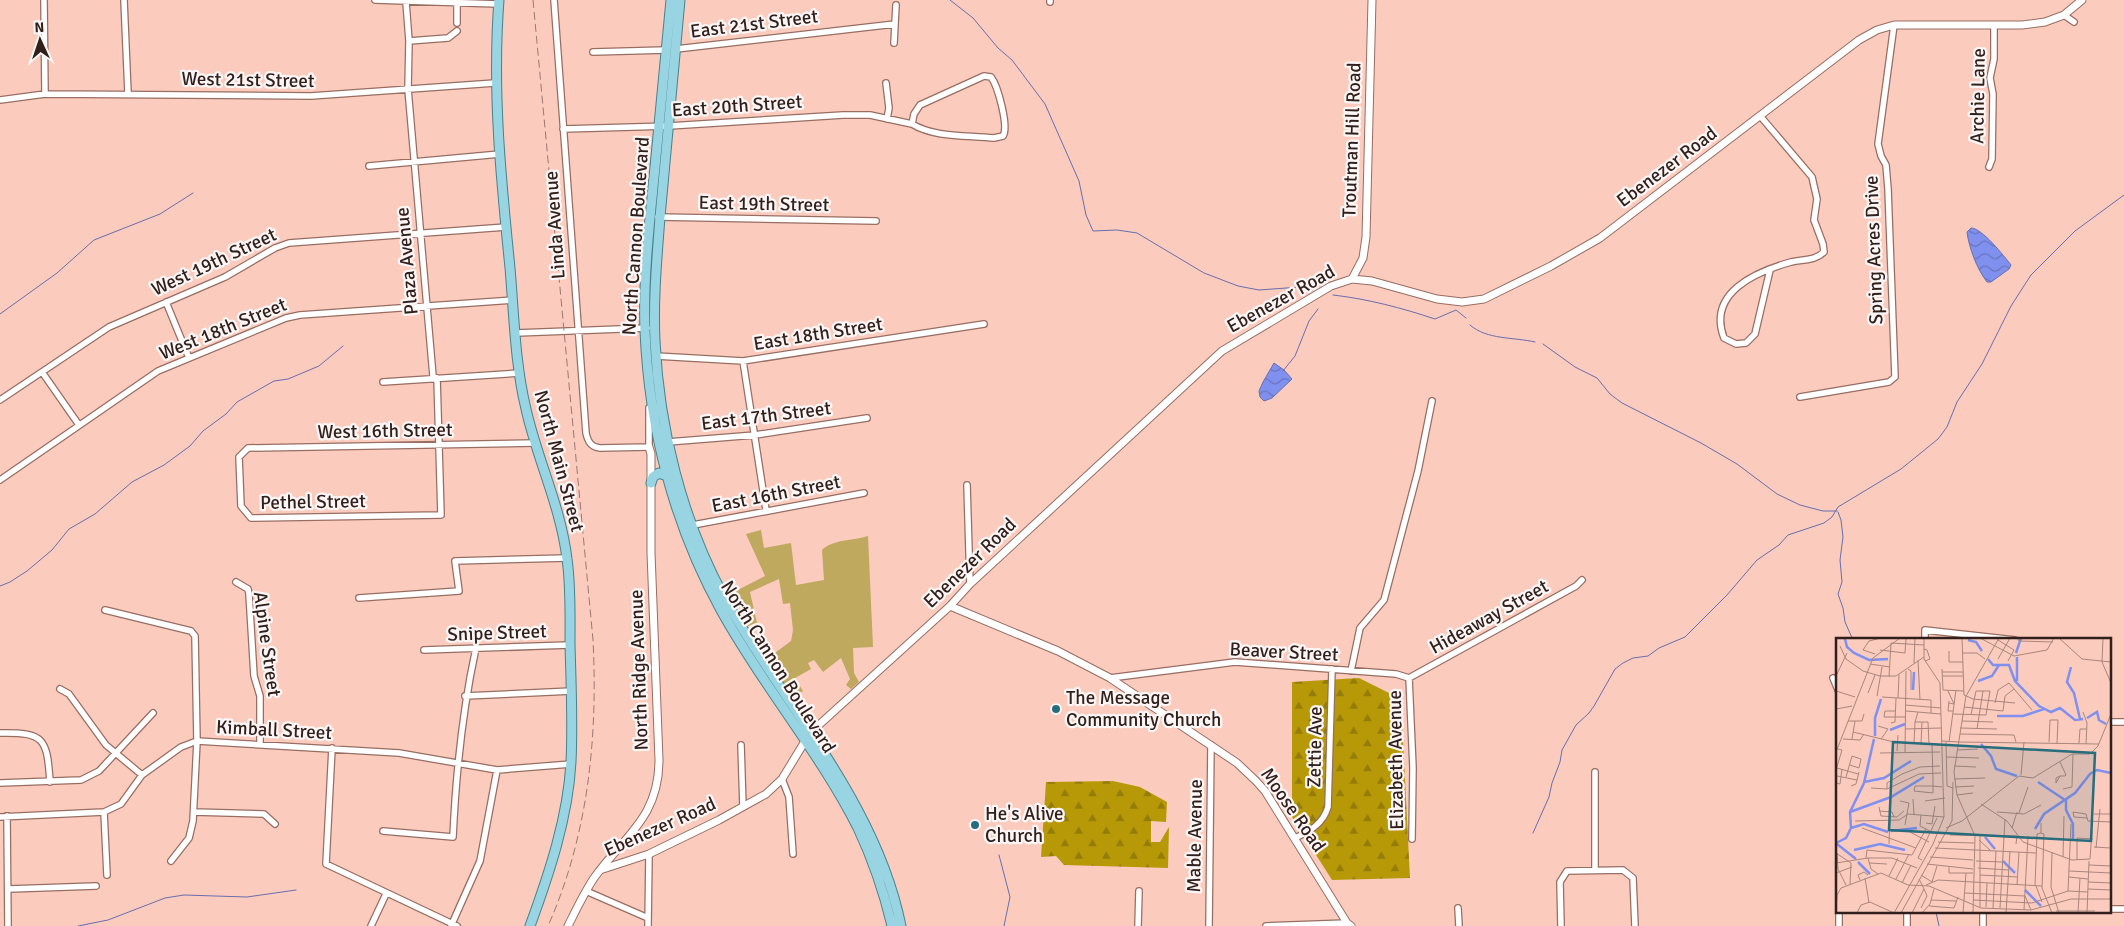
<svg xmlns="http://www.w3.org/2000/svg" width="2124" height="926" font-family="Signika,sans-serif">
<defs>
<pattern id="forest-firs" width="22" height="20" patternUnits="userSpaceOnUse" patternTransform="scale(1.25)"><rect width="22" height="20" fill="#b79908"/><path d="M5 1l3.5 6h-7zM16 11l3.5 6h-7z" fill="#957c08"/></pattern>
<pattern id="water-waves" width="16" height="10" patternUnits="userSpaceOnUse" patternTransform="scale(1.25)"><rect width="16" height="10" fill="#8090ee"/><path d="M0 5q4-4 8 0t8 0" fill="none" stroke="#6975c0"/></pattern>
</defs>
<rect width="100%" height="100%" fill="#fbcbbe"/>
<path fill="#bea95e" d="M761,530L764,548L791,543L796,585L824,580L822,550C833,539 853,541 868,536L873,647L853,648L854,673L859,682L851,689L846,685L850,679L841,658L823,672L814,660L808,663L811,669L795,678L803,691L792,697L768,658L791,641L793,630L790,603L783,604L779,579L750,592L757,623L748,626L732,593L765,576L746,534Z"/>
<path fill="url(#forest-firs)" d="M1359,678L1401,699L1410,878L1332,880L1292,817V682Z
M1113,781L1140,787L1167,802L1166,822L1151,821V842H1160L1169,827L1168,868L1064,865L1056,856L1041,857L1046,782Z"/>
<path fill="url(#water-waves)" stroke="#686eae" d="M1971,228C1982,228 2004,256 2011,265L2009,269L1991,282H1987C1977,269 1969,248 1967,232Z
M1274,363L1284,370L1292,379L1272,398L1264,401L1260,397L1259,391L1263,382Z"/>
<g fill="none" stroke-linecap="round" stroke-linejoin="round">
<path stroke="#686eae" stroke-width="1" d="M950,0L973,18L998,48L1012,60L1045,104L1079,181L1086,215L1093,231L1117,230L1137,233L1204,273L1238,286L1259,290L1300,287L1312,290
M1333,295C1368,299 1402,308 1435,319L1456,310L1466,318
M0,314L57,273L94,240L160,214L193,193
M1470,325C1487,340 1514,337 1535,342
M1543,344L1575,367L1597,378L1610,394L1622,403L1701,443L1737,464L1777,494L1800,505L1823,511H1837
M1283,371L1295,356L1309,321L1318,309
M1838,512L1841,520L1843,537L1840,560L1842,582L1838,594L1843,608L1845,622L1853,640
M0,586L10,582L27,571L52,550L69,529L95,514L132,482L164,465L190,446L203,431L226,414L237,402L274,381L288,379L319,366L343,346
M1533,833L1549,797L1552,783L1560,762L1562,750L1576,725L1589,713L1594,706L1615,669L1623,663L1633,658L1648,656L1659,648L1685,637L1727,595L1757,560L1779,545L1788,535L1824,523L1832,517L1838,507L1901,469L1938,439L1947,427L1957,402L1982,364L2011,306L2031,275L2075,231L2124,195
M999,855L1010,897L1004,926
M1936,912L1939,926
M78,926L108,920L165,898L184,895L247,897L296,890"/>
<defs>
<path id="minor" d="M44,0L45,94
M124,0L128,93
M375,0L498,4
M554,0L586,433C588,442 591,447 600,448L649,447V408
M1050,0V2
M406,2L409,41L408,89L433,376L437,378L441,515L251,518L241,506L239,457L248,448L536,443
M457,3V23
M2064,15L2074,22
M409,41L448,38L457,31
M894,43L896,5
M676,49L895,24
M593,52L666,50
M984,76L991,77C998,86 1009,127 1003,136L994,138C968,135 935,138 912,124L914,114L920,105Z
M886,83L889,108L887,119
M0,100L45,94L311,96L495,83
M1761,117L1812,177L1817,199L1814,220L1823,244L1824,252C1815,261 1803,259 1791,262C1755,272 1707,293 1724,338L1736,344L1746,343L1755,334L1770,270
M563,129L669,126L843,115H870L912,124
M369,166L500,154
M1989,167L1992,159L1993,94L1990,78L1994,59V25
M658,217L876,221
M166,302L189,358
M516,333L647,328
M656,356L743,361L984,324
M743,361L766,510
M42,372L79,425
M383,382L520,373
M1800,397L1889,382L1895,377L1888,189L1886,165L1881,156L1878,144L1894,25
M0,400L109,327L225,277L275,248L289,243L506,227
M668,442L755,435L867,418
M0,480L158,371L286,318L300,315L513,300
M967,485L970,584
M693,525L864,493
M236,582L248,589L249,594L254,676L260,696V744
M359,598L459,591L455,561L567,558
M105,610L191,631L195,636L197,741L193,821L189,838L171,861
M1925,640V630L2015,640
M424,650L570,645
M1351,671L1360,628L1384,600L1418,471L1432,401
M1110,678L1235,662L1396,674L1409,678
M1409,678L1576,586L1582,580
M1409,678L1413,768L1412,839
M1833,678L1838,690
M60,689L69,694L106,745L142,775
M465,696L572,691
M2110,722H2124
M0,733C45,732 47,739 50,782
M741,745L743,807
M332,748L326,864L457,926
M782,779L789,797L793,854
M0,783L81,780L99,771L153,713
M104,812L107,875
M194,812L264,814L275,824
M7,816L8,926
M0,817L104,812L121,804L142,775L181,747L197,741L399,753L497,770L571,764
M383,831L453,837C456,772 462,712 476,648
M1295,838C1310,831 1323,824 1328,807L1332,669
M1595,870V772
M9,889L96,886
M586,891L648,918
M1458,908L1459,926
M2110,909H2124
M1839,912V926
M1907,912V926
M1983,912V926
M371,926L386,894
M451,926L480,861L497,770
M648,926L649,854
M1138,926L1139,891
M1209,926L1211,745
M1266,926L1347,923V924
M1561,926L1560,882L1567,871L1623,870L1633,878L1635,926"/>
<path id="tertiary" d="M1352,279L1363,258L1366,237L1372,0
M950,606L1058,651L1110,678L1237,763L1256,781L1265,791L1347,923L1351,926
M600,870L649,854L719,820L766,794L782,779L810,733L950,606L970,584L1222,351L1331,286L1352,279L1372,281L1437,299L1462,302L1484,299L1551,266L1600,238L1859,40L1877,30L1894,25H2022L2045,22L2064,15L2082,0
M568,926C576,910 584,893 594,878C624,836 659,818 659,760L651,553V454L649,447"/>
<path id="primary" d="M499,0C492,90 501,179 510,268C514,314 515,364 526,409C537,459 561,507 567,559C571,587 570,616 570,644C571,683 573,722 571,762C568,818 549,874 530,926
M671,0C665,59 660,118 654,177C649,228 643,280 645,331C649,428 674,525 721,610C762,685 819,751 858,828C873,860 884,892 892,926
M680,0C674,72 666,145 660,217C657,258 653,299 655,341C659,428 682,520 724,597C784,706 876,801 901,926
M651,483L653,477L659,473L667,476"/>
</defs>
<use href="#minor" stroke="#986d62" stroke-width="8"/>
<use href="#tertiary" stroke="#986d62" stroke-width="9"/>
<use href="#primary" stroke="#47828e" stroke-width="11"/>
<use href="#minor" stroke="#fff" stroke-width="5.5"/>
<use href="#tertiary" stroke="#fff" stroke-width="7"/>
<use href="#primary" stroke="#98d4e1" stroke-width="9"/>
<path stroke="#9a7970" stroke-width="1" stroke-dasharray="8 4" stroke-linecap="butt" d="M533,0L593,640C598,738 588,836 548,926"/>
</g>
<g fill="#286d7c" stroke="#fcf7f6" stroke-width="2">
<circle cx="1056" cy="709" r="5"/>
<circle cx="975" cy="825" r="5"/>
</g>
<g text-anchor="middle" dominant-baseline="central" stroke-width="4.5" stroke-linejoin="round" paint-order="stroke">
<g font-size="19" fill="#301f1a" stroke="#fcf7f6">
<text transform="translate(754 24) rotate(-7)">East 21st Street</text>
<text transform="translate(248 80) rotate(1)">West 21st Street</text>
<text transform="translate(1978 96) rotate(-89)">Archie Lane</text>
<text transform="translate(737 106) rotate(-4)">East 20th Street</text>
<text transform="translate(1352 140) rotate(-88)">Troutman Hill Road</text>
<text transform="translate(1667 167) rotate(-37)">Ebenezer Road</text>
<text transform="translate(764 204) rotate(1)">East 19th Street</text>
<text transform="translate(555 225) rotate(-94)">Linda Avenue</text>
<text transform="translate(636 236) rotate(-86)">North Cannon Boulevard</text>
<text transform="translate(1874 250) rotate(-92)">Spring Acres Drive</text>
<text transform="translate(407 261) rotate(-95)">Plaza Avenue</text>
<text transform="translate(214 262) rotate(-25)">West 19th Street</text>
<text transform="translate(1281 299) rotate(-29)">Ebenezer Road</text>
<text transform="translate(223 329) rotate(-22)">West 18th Street</text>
<text transform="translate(818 334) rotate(-9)">East 18th Street</text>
<text transform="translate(766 416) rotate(-7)">East 17th Street</text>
<text transform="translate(385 431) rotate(-1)">West 16th Street</text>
<text transform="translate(559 461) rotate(75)">North Main Street</text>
<text transform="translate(776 494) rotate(-11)">East 16th Street</text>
<text transform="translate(313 502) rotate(-1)">Pethel Street</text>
<text transform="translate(970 563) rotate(-44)">Ebenezer Road</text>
<text transform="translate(1489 617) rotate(-29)">Hideaway Street</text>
<text transform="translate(497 633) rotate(-2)">Snipe Street</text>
<text transform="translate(267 644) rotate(82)">Alpine Street</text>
<text transform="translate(1284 652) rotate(3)">Beaver Street</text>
<text transform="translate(778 667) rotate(58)">North Cannon Boulevard</text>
<text transform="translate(639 670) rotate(-92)">North Ridge Avenue</text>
<text transform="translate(274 730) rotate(3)">Kimball Street</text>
<text transform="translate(1315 747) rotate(-89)">Zettie Ave</text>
<text transform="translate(1396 760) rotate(-91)">Elizabeth Avenue</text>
<text transform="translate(1293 810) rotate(55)">Moose Road</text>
<text transform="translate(660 827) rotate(-24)">Ebenezer Road</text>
<text transform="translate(1195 836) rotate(-89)">Mable Avenue</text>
</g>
<g font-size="19" fill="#301f1a" stroke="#fcf7f6" text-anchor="start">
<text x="1066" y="698">The Message<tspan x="1066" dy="22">Community Church</tspan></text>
<text x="985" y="814">He's Alive<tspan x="985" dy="22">Church</tspan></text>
</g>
</g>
<g transform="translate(1836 638)">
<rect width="275" height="275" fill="#fbcbbe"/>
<path fill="none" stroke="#8090ee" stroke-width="2.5" d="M9,1L11,9L18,15L33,22L52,21M132,2L140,4L146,13M180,15L185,0M152,21L157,27H173L179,43L203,68L215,74L224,70L239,82L247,81M235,29L231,44L238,55L244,81M142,43L156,38L163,27M181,43V19M77,52L78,34M161,78H187L208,71M251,80L261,74L263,82L270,86M54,92L69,86M39,98V80L45,61M145,106L155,118L160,131L181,138M28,144L48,140L75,123M202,144L229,162M230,162V172L237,186V203M14,174L55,159L88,139M15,190L28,186L52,194M199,191L208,176L239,155L254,136L261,132L275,135M55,193L81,190M149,199L159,211M0,205L10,200L15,190L14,174L28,145L38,101M1,206L20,221M18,212L44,206L69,212M167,223L179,235M22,224L34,236M189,252L205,268"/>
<path fill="none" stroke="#aa867c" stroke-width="1" d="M126,0L128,57L137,61L179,65M144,0L178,18L211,12L218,0M181,0L183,3L217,4M223,0L246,21L275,24M267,0L266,24L275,45M162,2L178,12L172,23M4,8L10,21L27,33L44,38H60L88,19M88,11L91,12L94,21L89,23M44,12L69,15L70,0M113,13V24H127M126,15H141L149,21M39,16L27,12L33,3L45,0M162,21L174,0M82,22L84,62M78,25L79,0M34,26L54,29M72,31L75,33V52M106,31L107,52L128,53M106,34H127M0,38L11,15M107,38H127M53,39L55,5L88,7M0,53L19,59M112,53L118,66L113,65M32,55L39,37M41,58L46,29M46,59L95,62V75M62,60L63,37M113,63L112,73H117M159,65L162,52L173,45L196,72M69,67L105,70M128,69L167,73L169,58L178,51M0,71L16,68M59,73H49L48,79H70M70,73L105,76M247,74L251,85L250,106M117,76L150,77L154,53H140L135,77M12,83H26L28,76M126,83L157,84M79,84H92L93,106M55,85L59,84L60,60M42,88L52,91L45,101M124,90L161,91M69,91L105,90M141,91L147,53M17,94L58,104L105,107M124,96L178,97L180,104M7,101L24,102L28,96M16,101L19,83M105,103L123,104M110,104L111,148L117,150M113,104L120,52M123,104L263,106M213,104L214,82H222L221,105M78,105L79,84L82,74M85,105L86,84M243,105L244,91H251M96,106L97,142V155L78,153L79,148H97L106,149M121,112L142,111M61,113L62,97M0,114L37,20L64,0M69,114L70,33M44,115L104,114M110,119L143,120M224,124L230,137L229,138H224L220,140V145L224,138M104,128L84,129L66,136L51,145V151L83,136L105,135M118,128L140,129M1,130L22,136M0,132L6,112L2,111M185,137L188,104M1,138L21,142M10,139L16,118L25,121L23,130L14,127M118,141L149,140M0,145L4,146L6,131M15,148L20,146L23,134M119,149L138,148M35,150L51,151M227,151L236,149L237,116M121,157L137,155M77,161L78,176M64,163L73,165L69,187M89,163L109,160M145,166L171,183L187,204L236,222L254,221L256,192M43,169L45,178L61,179L68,173M43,173L56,174L58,179M161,174L188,176M183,175L192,149M188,176L205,167M258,176H275M85,177L84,188L98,195M251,180L238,179L237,174L250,176L252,183L275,184M19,183L63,182L72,176L108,179M90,185L96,186L99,168M26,190L80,210M110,190L126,183L183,138L197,140L236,116H254L262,108L275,76M176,190L181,174M74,194L93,204M205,195L208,196L206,250L216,275M114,197L181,198L180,206M143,202L155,213M102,204L138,205M53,206L54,182M258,209L275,210M99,210L200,215M260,210L264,171M216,214L215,249L223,275M0,215L15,225L14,246M1,215L2,231L10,247M94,219L137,222M227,219L228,178M30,220L31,212L76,217L90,191M32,220L35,231L42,236M86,222L82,220L101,180M241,222V200L257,201M140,223L166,224M0,225L32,220H56L81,230M33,225L51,226M91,226L137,231M253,227L275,228M113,229V235H137M142,230L173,232M233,233L275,235M0,235L16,229M85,237L96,244L101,228M144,237L182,239M53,238L62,220M233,239L252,241M29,240L33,265M60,241L73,216M24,242L22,237L28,234L32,237M252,244L275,245M66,245L75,227M90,247L102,242L206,248M181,247L183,214M199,248L201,196L205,195V185M200,248L206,264M252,251L275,252M232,253L235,186M129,255L189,258L195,272M95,262L120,263M137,262L196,265L232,253L252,254M93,268L118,270L122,259M144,269V198M150,269L151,245M85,270L91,258L88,251M157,270L160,213M164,270L169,181M188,272L192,198M220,273H259M0,275L1,257L5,250L45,235L72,247L93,248L145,270L195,272L235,261H275M21,275L25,267L34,264L58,275M58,275L97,206L108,179L104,45L88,21V0M65,275L116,183L117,144M76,275L88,251L83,241M86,275L94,266L98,251M127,275L130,235M137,275L139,198L121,157L118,134L130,58L163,0M170,275L174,213M242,275L244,240M251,275L253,223"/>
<path fill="#286d7c" fill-opacity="0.15" stroke="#286d7c" stroke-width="2.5" d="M57,104L259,115L255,203L53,192Z"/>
<rect width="275" height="275" fill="none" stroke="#301f1a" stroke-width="2.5"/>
</g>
<g transform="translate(40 40) rotate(357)" stroke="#fcf7f6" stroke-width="4" paint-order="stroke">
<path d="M0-4L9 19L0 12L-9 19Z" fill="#301f1a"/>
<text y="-8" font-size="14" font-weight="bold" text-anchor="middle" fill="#301f1a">N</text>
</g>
</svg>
